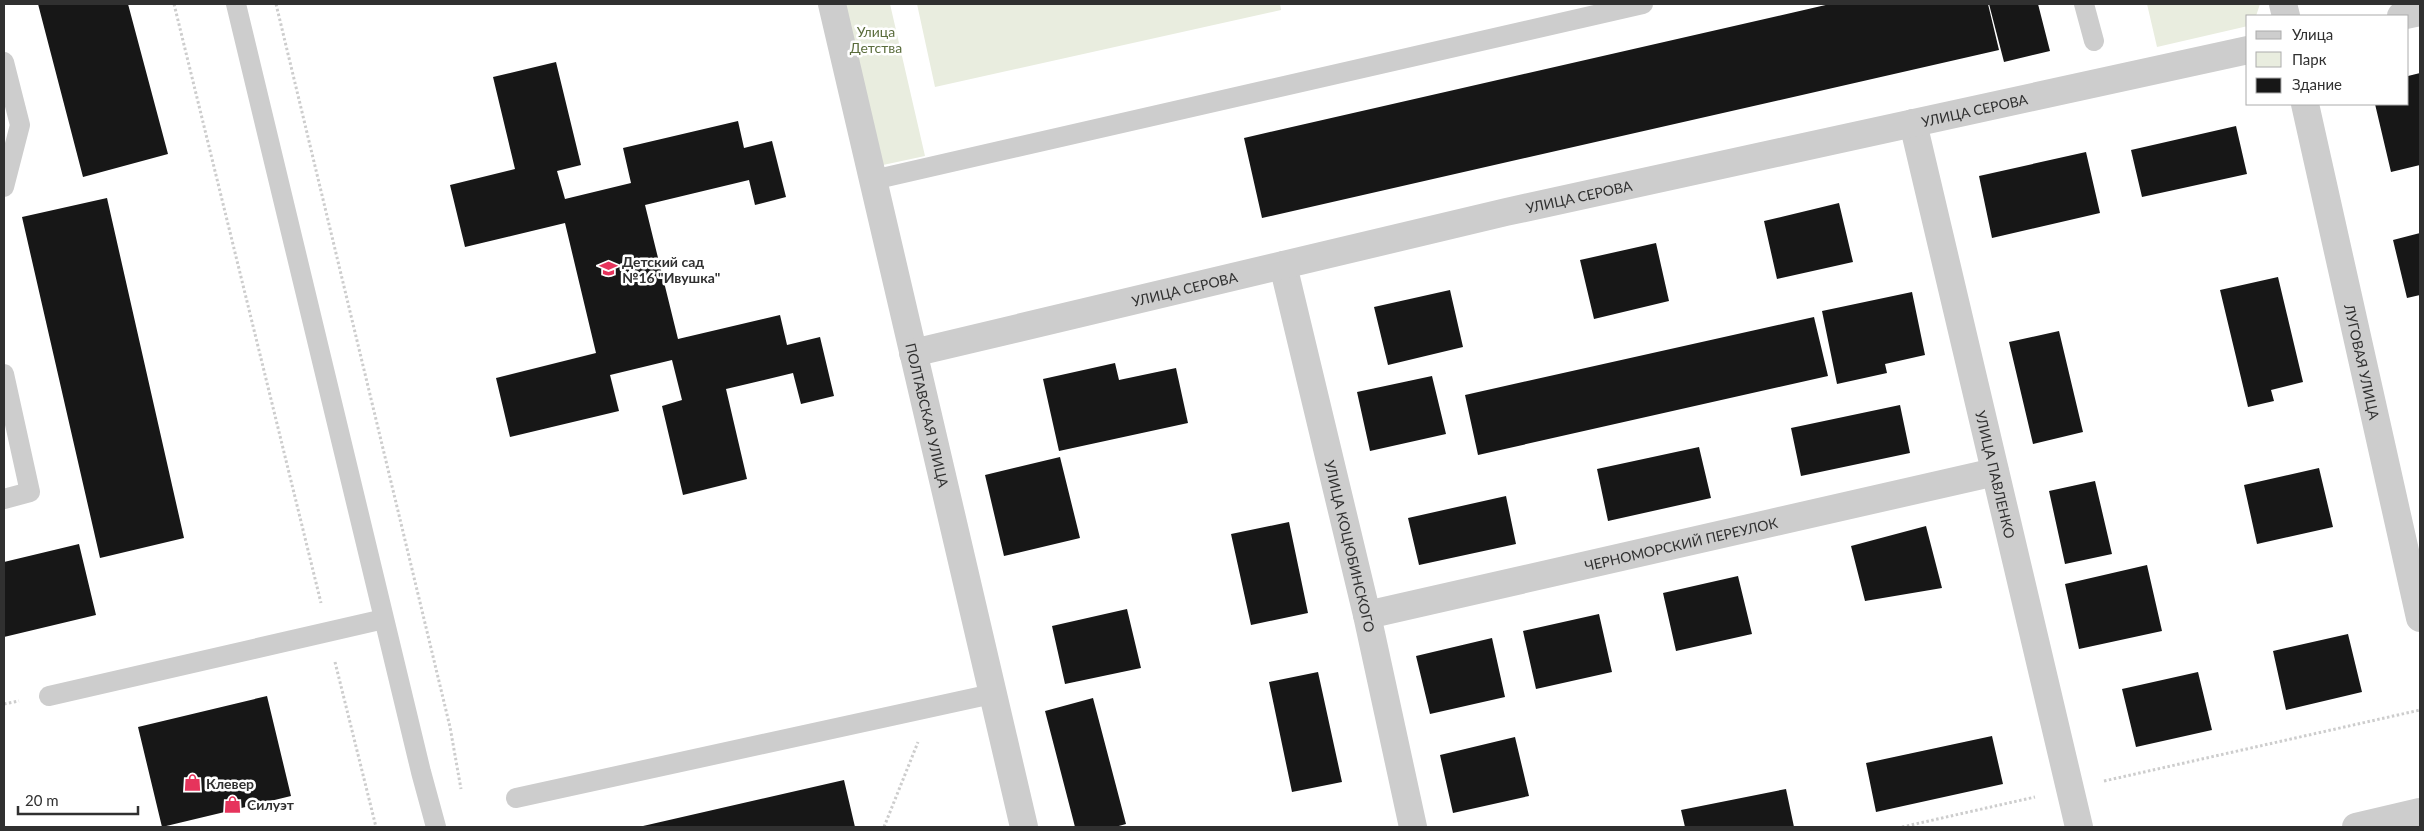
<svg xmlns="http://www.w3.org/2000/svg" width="2424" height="831" font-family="Lato,sans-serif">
<rect width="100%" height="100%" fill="#fff"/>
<path fill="#e9eddf" d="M845,4H890L925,156L883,165Z
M917,4H1280L1281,10L935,87Z
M2147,4H2260L2256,16H2248V26L2157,47Z"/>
<path fill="#171717" d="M38,4H128L168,154L83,177Z
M1830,4H1988L1999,50L1262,218L1244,138Z
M1989,4H2038L2050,51L2004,62Z
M556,62L581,165L557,171L565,199L631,183L623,148L738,121L744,148L772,141L786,197L755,205L749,180L645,205L678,339L780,315L787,345L820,337L834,396L801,404L793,373L726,389L747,479L683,495L662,406L682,400L672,360L610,375L619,411L510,437L496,378L596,353L565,223L465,247L450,185L515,169L493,77Z
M2420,73V165L2391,172L2375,104H2408V76Z
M2236,126L2247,174L2142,197L2131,150Z
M2086,152L2100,213L1992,238L1979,176Z
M107,198L184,538L100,558L22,217Z
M1839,203L1853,262L1777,279L1764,221Z
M2420,233V295L2407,298L2393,240Z
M1656,243L1669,301L1594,319L1580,260Z
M2278,277L2303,382L2271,390L2274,401L2248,407L2220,290Z
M1450,290L1463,347L1388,365L1374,307Z
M1912,292L1925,355L1885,364L1887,373L1837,384L1822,311Z
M1814,317L1828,376L1478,455L1465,395Z
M2059,331L2083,432L2033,444L2009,342Z
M1115,363L1119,380L1176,368L1188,423L1059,451L1043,379Z
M1432,376L1446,434L1370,451L1357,392Z
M1900,405L1910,453L1801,476L1791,428Z
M1699,447L1711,498L1608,521L1597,469Z
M1060,457L1080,538L1004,556L985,475Z
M2319,468L2333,527L2257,544L2244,485Z
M2095,481L2112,554L2065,564L2049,491Z
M1506,496L1516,544L1419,565L1408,518Z
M1289,522L1308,613L1251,625L1231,534Z
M1926,526L1942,588L1865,601L1851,546Z
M79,544L96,615L4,637V562Z
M2147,565L2162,631L2079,649L2065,584Z
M1738,576L1752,634L1676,651L1663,593Z
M1127,609L1141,668L1065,684L1052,626Z
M1599,614L1612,672L1536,689L1523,631Z
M2348,634L2362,692L2286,710L2273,651Z
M1492,638L1505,697L1430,714L1416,656Z
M1318,672L1342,782L1292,792L1269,682Z
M2198,672L2212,730L2136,747L2122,689Z
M267,696L291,796L162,827L138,727Z
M1093,698L1126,824L1115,827H1075L1045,711Z
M1992,736L2003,784L1876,812L1866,763Z
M1515,737L1529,796L1453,813L1440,755Z
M844,780L855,827H643V826Z
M1786,789L1794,827H1685L1681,810Z"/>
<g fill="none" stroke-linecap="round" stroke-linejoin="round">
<path stroke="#cdcdcd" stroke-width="3" stroke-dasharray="2.5 2.5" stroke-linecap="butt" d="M174,4L321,603
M276,4L450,727L461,789
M335,662L376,827
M4,704L19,701
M2104,781L2420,710
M884,827L918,742
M1902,827L2035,797"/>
<path stroke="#cdcdcd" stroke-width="20" d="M236,4L421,772L436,827
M2084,4L2094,41
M4,62L20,125L4,187
M873,180L1643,4
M4,374L30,492L4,499
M49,696L384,619
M516,798L992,694"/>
<g stroke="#cdcdcd" stroke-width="28">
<path id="s1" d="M832,4L1024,827"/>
<path d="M2401,16L2420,12"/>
<path id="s2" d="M1913,123L2079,827"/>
<path id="s3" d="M1283,265L1367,615L1413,827"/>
<path id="s4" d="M913,353L1506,212L2248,50"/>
<path id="s5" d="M1367,615L1995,472"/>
</g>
<g stroke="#cdcdcd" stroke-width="28">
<path d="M2283,4L2286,16"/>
<path id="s6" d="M2305,104L2420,618"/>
<path d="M2356,827L2420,812"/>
</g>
</g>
<defs>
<symbol id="school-bare" viewBox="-9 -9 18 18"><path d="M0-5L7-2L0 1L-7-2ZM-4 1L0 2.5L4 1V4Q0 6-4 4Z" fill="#e6345c" stroke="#fff" stroke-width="2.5" paint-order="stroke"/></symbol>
<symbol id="shop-bare" viewBox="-9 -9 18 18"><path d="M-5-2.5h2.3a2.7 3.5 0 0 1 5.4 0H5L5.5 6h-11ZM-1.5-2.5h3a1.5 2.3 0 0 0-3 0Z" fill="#e6345c" stroke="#fff" stroke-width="2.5" paint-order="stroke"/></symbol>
</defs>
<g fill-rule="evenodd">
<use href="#school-bare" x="596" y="256" width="25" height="25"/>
<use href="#shop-bare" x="180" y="770" width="25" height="25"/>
<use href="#shop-bare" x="220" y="792" width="25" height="25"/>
</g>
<g text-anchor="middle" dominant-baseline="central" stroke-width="5" stroke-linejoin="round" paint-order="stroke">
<g font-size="14" fill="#5b6d3d" stroke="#fff">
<text x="876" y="31">Улица<tspan x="876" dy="16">Детства</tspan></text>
</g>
<g font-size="14" fill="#303030" stroke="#fff">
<text stroke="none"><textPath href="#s4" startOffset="1089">УЛИЦА СЕРОВА</textPath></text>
<text stroke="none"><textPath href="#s4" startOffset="684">УЛИЦА СЕРОВА</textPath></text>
<text stroke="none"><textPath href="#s4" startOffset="279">УЛИЦА СЕРОВА</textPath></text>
<text stroke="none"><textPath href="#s6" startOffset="264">ЛУГОВАЯ УЛИЦА</textPath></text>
<text stroke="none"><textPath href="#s1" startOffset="422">ПОЛТАВСКАЯ УЛИЦА</textPath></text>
<text stroke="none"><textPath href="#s2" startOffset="361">УЛИЦА ПАВЛЕНКО</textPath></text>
<text stroke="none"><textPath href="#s5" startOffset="322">ЧЕРНОМОРСКИЙ ПЕРЕУЛОК</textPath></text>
<text stroke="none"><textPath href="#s3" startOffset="289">УЛИЦА КОЦЮБИНСКОГО</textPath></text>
</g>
<g font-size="14" font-weight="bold" fill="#303030" stroke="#fff" text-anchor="start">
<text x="622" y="261">Детский сад<tspan x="622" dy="16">№16 "Ивушка"</tspan></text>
<text x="206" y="783">Клевер</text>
<text x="247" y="804">Силуэт</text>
</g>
</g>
<rect width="2424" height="831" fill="none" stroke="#303030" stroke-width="10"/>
<rect x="2246" y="15" width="162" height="90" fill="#ffffff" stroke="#acacac"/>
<rect x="2256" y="31" width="25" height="8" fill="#cdcdcd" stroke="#acacac"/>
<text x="2292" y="40" font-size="15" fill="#303030">Улица</text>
<rect x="2256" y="52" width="25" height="15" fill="#e9eddf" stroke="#acacac"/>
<text x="2292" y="65" font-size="15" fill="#303030">Парк</text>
<rect x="2256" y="78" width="25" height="15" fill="#171717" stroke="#acacac"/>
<text x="2292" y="90" font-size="15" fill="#303030">Здание</text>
<path d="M18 806v8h120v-8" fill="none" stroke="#303030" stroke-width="2.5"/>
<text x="25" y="806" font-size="15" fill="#303030" stroke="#ffffff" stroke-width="4" paint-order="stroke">20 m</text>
</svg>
